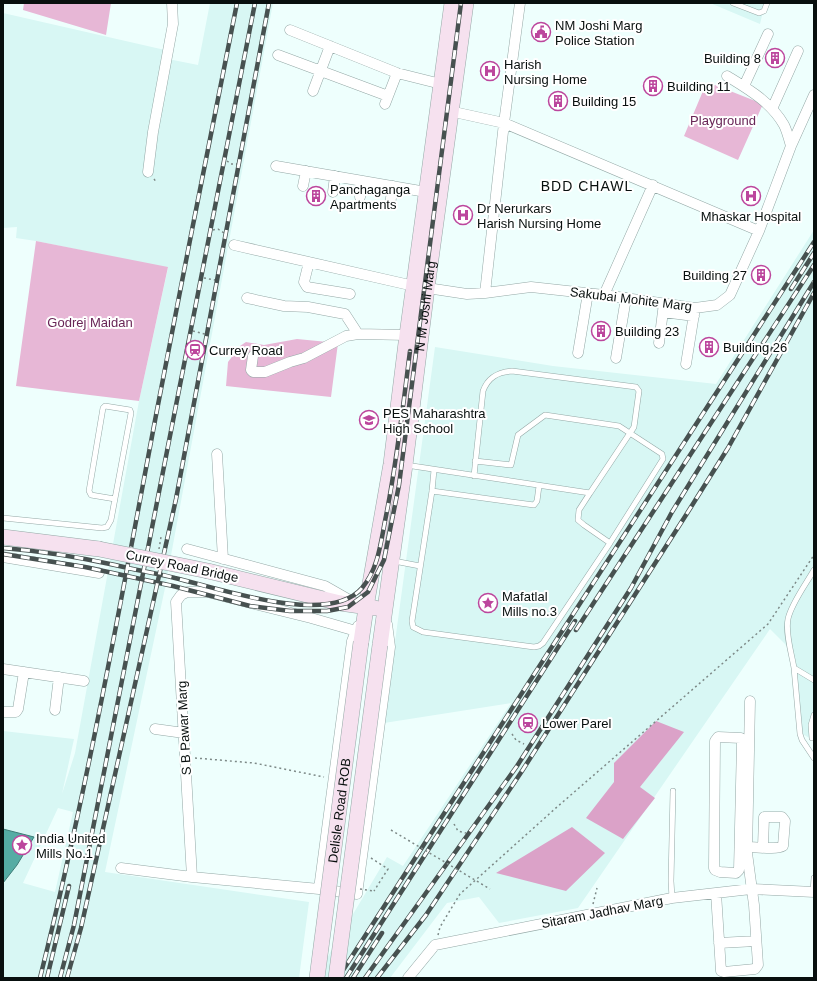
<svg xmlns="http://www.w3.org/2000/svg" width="817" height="981" font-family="Helvetica,sans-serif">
<rect width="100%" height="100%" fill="#eefffd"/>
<path fill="#d8f7f4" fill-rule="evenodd" d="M210,3H273L165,588L105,872L309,902L299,978H3V731L74,739L62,794L75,753L139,401L168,268L36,241L16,238L17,227L3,228V13L165,50L163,58L198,65ZM58,808L73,812L55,892L23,883Z
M710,3H765L760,24Z
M814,230V741L798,731L796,661L791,650L770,629L578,908L499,923L479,897L447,903L390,978H315L387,857L403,866L511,703L384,723L435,347L553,366L716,384Z"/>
<path fill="#e7b7d6" d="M24,3H111L106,35L23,10Z
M715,85L763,104L738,160L684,136L703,91Z
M36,241L168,267L139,401L16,386Z
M297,339L338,343L331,397L226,386L228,362L240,346L246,342L264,345Z"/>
<path fill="#dba2c8" d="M656,721L684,732L640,787L655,798L623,839L586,818L614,782V763Z
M572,827L605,853L566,891L496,873Z"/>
<path fill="#55aca4" stroke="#3e7d77" d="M3,829L34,837L17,865L3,883Z"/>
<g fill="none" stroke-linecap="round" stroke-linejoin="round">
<defs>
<path id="lane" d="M733,3L759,13L764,11L767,3
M475,461L511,465L518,435L545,415L619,426L662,454L663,459L610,543
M406,465L590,493L579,510L578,520L584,525L610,543L543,643L539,646L534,647L423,632L413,627L412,621L432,491L434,470
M474,476L483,391C488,377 498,372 512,371L636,387L639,391L634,427L590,493
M432,491L534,505L537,501L539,486
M3,518L102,528L107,527L111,520L131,413L130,410L105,406L103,408L89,491L91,495L115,499
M394,561L420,566
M814,570C806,584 791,604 788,619C785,633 792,655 794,668L814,680
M794,668L800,734L802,740L814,758
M812,738L811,725L814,715
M813,892L814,878
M672,898L671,881L673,791"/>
<path id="street" d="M290,30L397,73L441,84
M278,55L388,96
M744,86L768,34
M313,91L330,46
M385,104L397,73
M772,109L798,51
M445,110L504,123L759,231
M791,146L814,95
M276,166L426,192
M148,172L153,132L173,24L172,3
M303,186L306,171
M333,192L335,176
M360,197L363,181
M390,204L393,186
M234,245L414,286L467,294L485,293L531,287L604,295L695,308L717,305L730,295L759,231L791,146C789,139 787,131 784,125C771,102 748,89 727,76
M309,262L304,282L307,287L350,294
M485,293L504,123L520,3
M604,295L653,185
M247,298L284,306L308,307L345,314L358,334
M663,312L694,316
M659,343L664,303
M578,353L588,293
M253,356L251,370L253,372H265L290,362L304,358L346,336L358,334L407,335
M616,358L626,298
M686,364L695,308
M217,454L223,559
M187,549L325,586L353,602
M3,557L99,573
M356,631L311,618L207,592H187L181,595L176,602L192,877L319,889L357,894L390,647L387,624
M3,669L84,681
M55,710L59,677
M3,712H16L18,709L24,672
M155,729L184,733
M742,743L739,870L736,873L720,872L715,870L714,868L715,741L718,737L741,738L742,739V743H749
M747,847C757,847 776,850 783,846L785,821L782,817H764L763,847
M121,868L192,877
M319,889L352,641L358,626
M716,893L721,971L724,972L755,969L758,965L754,905L747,853L750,701
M719,943L756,941
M408,978L435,945L672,898L751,889L814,892"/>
<g id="secondary">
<path d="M3,537L99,549"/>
<path d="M208,571L340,603L375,608"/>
<path d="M361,642L367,601L391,464L407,335L452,3"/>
<path id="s1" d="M380,645L405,465L427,288L466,3"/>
</g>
</defs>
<use href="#lane" stroke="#94a8a6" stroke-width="6"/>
<use href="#street" stroke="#94a8a6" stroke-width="11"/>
<use href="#secondary" stroke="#94a8a6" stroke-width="16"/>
<path stroke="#7d8987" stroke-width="1.5" stroke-dasharray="2 3" stroke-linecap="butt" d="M227,161L231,164H237
M154,179L157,183
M213,230L218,229L224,233
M204,278L215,280
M193,331L205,334
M159,549L161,537
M512,734L516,740L524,744
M195,758L254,763L324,777
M454,824L458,831L466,833
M371,858L388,869L374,891
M593,904L597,888
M438,935L440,927L460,894L557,807L768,624L814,555"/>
<use href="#lane" stroke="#fff" stroke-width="5"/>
<use href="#street" stroke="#fff" stroke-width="10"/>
<use href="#secondary" stroke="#f6e1ef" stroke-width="15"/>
<defs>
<path id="rail" d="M791,289L814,253
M3,548C41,551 78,557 115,565C135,570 156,573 175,578C218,588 329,627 362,588C379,568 381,540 386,516C397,461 403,406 410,351
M3,554L85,567L173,586L250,606L290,611H327L348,607L368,592L384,560L399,485L461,3
M576,630L814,265
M40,978C87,790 121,600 157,410C183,274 210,139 237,3
M47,978L69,886
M60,978L74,925L255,3
M67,978L81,928L176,499L269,3
M338,978C496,732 656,487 814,242
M346,978L575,621
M353,978L382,933
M365,978L517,766L631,588L672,512L814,282
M377,978L426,915L522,771L686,515L728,448L814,293"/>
</defs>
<use href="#rail" stroke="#475150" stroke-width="4.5"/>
<use href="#rail" stroke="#fff" stroke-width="3" stroke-dasharray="9" stroke-linecap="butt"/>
<defs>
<g id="secondary-bridge">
<path d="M99,549L208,571"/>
<path id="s2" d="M317,978L361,642"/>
<path d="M336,978L380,645"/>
</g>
</defs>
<use href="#secondary-bridge" stroke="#94a8a6" stroke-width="16" stroke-linecap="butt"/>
<path stroke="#7d8987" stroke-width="1.5" stroke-dasharray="2 3" stroke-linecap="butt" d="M391,830L490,889
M360,889L374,891"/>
<use href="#secondary-bridge" stroke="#f6e1ef" stroke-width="15"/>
</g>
<defs>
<symbol id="civic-ring" viewBox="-11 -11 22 22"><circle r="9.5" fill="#fff" stroke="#bc469d" stroke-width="1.5"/><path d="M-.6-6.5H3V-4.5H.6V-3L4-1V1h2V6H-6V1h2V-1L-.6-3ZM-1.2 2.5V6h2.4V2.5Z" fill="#bc469d"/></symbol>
<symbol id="building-ring" viewBox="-11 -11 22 22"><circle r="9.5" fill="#fff" stroke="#bc469d" stroke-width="1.5"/><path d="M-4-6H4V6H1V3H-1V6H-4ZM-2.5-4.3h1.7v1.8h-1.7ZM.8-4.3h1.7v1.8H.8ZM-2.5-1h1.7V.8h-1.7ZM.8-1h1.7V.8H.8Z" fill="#bc469d"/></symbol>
<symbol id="hospital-ring" viewBox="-11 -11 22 22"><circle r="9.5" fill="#fff" stroke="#bc469d" stroke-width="1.5"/><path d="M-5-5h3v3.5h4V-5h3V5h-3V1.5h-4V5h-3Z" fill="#bc469d"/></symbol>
<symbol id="station-ring" viewBox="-11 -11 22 22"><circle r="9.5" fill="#fff" stroke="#bc469d" stroke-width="1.5"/><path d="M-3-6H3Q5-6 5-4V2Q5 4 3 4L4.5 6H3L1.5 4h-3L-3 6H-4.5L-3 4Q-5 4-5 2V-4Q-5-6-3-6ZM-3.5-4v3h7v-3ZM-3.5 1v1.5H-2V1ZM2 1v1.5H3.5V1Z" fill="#bc469d"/></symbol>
<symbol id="school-ring" viewBox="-11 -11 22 22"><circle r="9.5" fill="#fff" stroke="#bc469d" stroke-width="1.5"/><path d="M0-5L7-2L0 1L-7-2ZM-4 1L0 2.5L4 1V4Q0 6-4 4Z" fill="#bc469d"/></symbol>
<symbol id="sight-ring" viewBox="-11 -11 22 22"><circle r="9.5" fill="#fff" stroke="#bc469d" stroke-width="1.5"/><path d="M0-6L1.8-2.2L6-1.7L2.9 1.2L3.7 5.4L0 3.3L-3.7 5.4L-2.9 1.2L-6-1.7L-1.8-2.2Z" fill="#bc469d"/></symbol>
</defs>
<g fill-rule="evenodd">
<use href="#civic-ring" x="530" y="21" width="22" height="22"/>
<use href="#building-ring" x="764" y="47" width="22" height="22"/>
<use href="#hospital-ring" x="479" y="60" width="22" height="22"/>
<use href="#building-ring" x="642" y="75" width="22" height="22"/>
<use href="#building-ring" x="547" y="90" width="22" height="22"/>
<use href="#building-ring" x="305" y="185" width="22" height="22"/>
<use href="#hospital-ring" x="740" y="185" width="22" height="22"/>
<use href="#hospital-ring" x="452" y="204" width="22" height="22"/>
<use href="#building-ring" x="750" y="264" width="22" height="22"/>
<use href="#building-ring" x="590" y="320" width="22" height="22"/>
<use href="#building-ring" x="698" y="336" width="22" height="22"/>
<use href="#station-ring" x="184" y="339" width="22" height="22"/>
<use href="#school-ring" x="358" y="409" width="22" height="22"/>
<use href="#sight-ring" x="477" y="592" width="22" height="22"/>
<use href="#station-ring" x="517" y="712" width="22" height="22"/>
<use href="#sight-ring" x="11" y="834" width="22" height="22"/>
</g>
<g text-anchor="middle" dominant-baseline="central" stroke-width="4" stroke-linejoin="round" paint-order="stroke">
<g font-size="13" fill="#080f0e" stroke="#fff" text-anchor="start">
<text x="555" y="25">NM Joshi Marg<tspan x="555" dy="15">Police Station</tspan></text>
<text x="761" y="58" text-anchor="end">Building 8</text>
<text x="504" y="64">Harish<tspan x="504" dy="15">Nursing Home</tspan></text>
<text x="667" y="86">Building 11</text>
<text x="572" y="101">Building 15</text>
<text x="330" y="189">Panchaganga<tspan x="330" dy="15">Apartments</tspan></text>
<text x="477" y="208">Dr Nerurkars<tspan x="477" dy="15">Harish Nursing Home</tspan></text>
<text x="751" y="216" text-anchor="middle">Mhaskar Hospital</text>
<text x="747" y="275" text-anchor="end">Building 27</text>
<text x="615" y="331">Building 23</text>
<text x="723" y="347">Building 26</text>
<text x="209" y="350">Currey Road</text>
<text x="383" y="413">PES Maharashtra<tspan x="383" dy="15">High School</tspan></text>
<text x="502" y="596">Mafatlal<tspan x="502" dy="15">Mills no.3</tspan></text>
<text x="542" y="723">Lower Parel</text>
<text x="36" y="838">India United<tspan x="36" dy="15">Mills No.1</tspan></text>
</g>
<g font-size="13" fill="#682556" stroke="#fff">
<text x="723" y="120">Playground</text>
<text x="90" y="322">Godrej Maidan</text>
</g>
<g font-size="13" fill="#080f0e" stroke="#fff">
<text transform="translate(631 299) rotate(7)">Sakubai Mohite Marg</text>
<text stroke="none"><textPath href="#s1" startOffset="342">N M Joshi Marg</textPath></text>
<text transform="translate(182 566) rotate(12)">Currey Road Bridge</text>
<text transform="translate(184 728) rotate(-93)">S B Pawar Marg</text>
<text stroke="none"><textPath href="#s2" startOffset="169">Delisle Road ROB</textPath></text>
<text transform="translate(602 912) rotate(-11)">Sitaram Jadhav Marg</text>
</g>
<g font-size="14" letter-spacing="1" fill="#080f0e" stroke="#fff">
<text x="587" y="186">BDD CHAWL</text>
</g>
</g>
<rect width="817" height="981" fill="none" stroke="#080f0e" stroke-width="8"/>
</svg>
